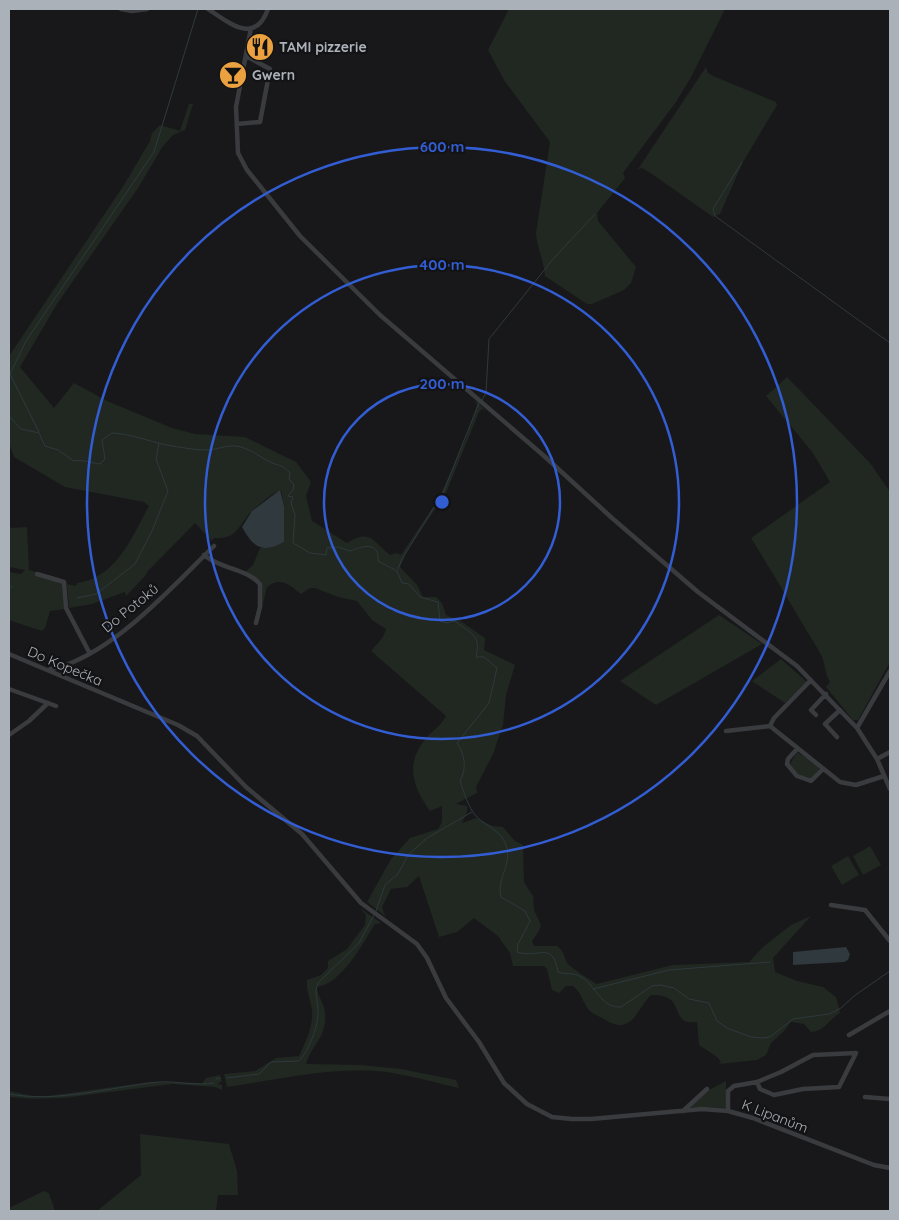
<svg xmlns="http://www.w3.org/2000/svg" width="899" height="1220" font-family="Quicksand,sans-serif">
<rect width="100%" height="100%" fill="#18181a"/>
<path fill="#202821" d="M509,9H725L690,79L676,102L623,173L625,178L597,213L598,221L636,267L631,283L624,290L592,304H587L545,276C544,261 537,248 536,233L550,142L504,80L488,50Z
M706,67L708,73L713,76L776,102L777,105L743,162L720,214L713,217L652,174L642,168L638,169Z
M189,104H193L185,130L173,135L163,146L138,188L57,304L20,367L54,408L74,383L107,401L172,428L195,434L245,437L296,462L311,482L306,496L312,521L347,543C371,528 373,542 390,555L396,553L401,555L439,498L466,438L477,405L475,400L486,411L482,409L479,412L446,493L408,549L400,567L417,585L423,597H436L442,603L446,615L459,620L485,638L484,650L515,665L506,695L503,725L493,754L476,787L477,793L456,804L467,806V812L462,823L476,818L493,826L503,827L515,841L523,845L524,882L533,896L534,910L541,925L539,931L532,941L534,946H557C564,951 564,956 567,963C568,965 594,983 597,984L673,965L749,962L764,946L791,925L811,916L773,958L775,972L797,981L823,987L836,997L840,1013C829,1019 824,1032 811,1032L804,1024L791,1022L784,1031L771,1043L766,1055L757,1060L719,1064L721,1062L717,1057L699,1045L697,1022C693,1022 689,1023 685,1021C673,1015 682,994 651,995C636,1010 632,1037 604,1019C599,1016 592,1014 588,1009C582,1001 582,993 573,986H566L559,993L552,990L547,969L544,966H513L510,953L498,936L474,918L457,932L439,937L419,876L407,887L391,889L382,907L385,916L367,902L391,859L410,838L438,829L442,822V806L430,811C412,785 404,763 428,736C434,730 443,723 446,716L371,651L383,637L386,629L372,620L357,601L338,597L315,588H310L301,594C290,585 280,576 267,587L259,620L261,581L245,572L253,565L260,548H266L284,542V506L281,490C270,495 260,503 251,512C238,526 238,539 214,538L212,541L195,523L147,572L146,575L126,596L125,592L92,604L69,608L67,584L76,586L77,583C116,578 132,537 149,506L144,502L65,487L14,457L9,443V356L124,185L150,141L152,133L160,125L180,131Z
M787,377L870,463L890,492V662L858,720H853L826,687L830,682C824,673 826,663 820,653C797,615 775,576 751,538L830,482L813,453L766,396Z
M27,527L29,570L59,578L62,584L64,609L50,611L45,628L42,631L9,620V572L21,574L25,570L9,567V528Z
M719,615L762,644L656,705L620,681Z
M781,659L807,682L785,703L752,681Z
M797,752L818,765L819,770L811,779L799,775L790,764Z
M870,846L881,865L863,875L853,856Z
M848,856L859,875L842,885L831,866Z
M360,908L381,923L375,924C363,944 341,984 317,987C317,996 325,1004 325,1013C327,1038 312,1044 306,1064L361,1065L401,1069L456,1080L459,1088C432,1082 403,1073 376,1071C325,1068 277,1080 227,1087L224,1074L255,1071L276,1058L299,1056C306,1041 313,1027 312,1011C311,1000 306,991 307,980L321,975L328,968V961L347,949L365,925L366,915Z
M220,1075L222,1081L218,1084L222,1085V1090L215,1087L172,1084L64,1098L32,1099L9,1097V1091L33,1096H48L150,1082L202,1083L206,1078Z
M726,1081V1108L688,1107L707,1091Z
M140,1134L229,1144L237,1171L238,1195H218L216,1211H97L141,1175Z
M44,1191L49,1193L55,1211H9V1208Z"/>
<path fill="#2f393e" d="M280,490L284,506V542C262,554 253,547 242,527L252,511Z
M846,947L850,954L848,960L844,962L793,965V952Z"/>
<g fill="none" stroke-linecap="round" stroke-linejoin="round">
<path stroke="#2f393e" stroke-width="1" d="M742,162L713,209L715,216L890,343
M482,400L486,393L489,339L554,258L595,214
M9,416L21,429L39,433L45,446L58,450L74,461C82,459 91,463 100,464L105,459L102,440L112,433C132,434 147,441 167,445C179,447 194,450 205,450C216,450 226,445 236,446C249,448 257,455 268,461C277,466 283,464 290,473L289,479L294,485L293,490L288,496L293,497L291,503L295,515L293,543L310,553L326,555L327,548L338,547L350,551C362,546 380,541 378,561L397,571L402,583L409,584L420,597L438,602L440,621L446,623L455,621C472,635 481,634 476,657H484L497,668L489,703L457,743C465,755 467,768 460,781C464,792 468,807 476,816C486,827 501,830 506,845C513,864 496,879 501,897L525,911L530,921L518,944L517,952C538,959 553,940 558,972C566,975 574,972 581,977C596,985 600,1008 621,1007L652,986L660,985L674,988L689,999L709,1003L717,1021L727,1028L751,1037L763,1038L770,1037L793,1019L829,1014L841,1008L854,996L890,971
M39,432L10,374L26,341L154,152L198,9
M398,569L402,559L443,493L479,403
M9,587H12
M77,598L96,594L135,564L152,531L168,491L156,459L159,443
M376,911L385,885L398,874L408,855L427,838L472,812
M593,989L669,970L770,962
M227,1078L259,1074L271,1062L299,1061C308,1052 318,1027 318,1014C319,1003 313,994 318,983L359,943L374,915
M216,1079L220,1078
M9,1094C58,1103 110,1087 159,1082C177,1081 196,1086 214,1083"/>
<path stroke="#393b3f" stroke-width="4.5" d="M121,9L132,11L147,9
M208,9C228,22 255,46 268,9
M251,28L236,107L238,153L247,170L300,236L380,315L543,455L612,518L698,592L797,666L857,728L877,759L890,789
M237,124L260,122L270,69L246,56
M204,555C220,569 246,568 260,584V607L256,623
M37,574L64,582L66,608L89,652
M9,654L178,725L197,736L246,787L302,834L361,903L417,944L427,958L446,998L479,1042L504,1083L527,1104L552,1117L572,1119H591L702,1109L728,1111L753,1118L874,1165L890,1168
M48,670C53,668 58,668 63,666C120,646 172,587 214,546
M9,689L56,706
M816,715L811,710L826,694
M770,726L840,782L856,785L884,776
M857,728L890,671
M726,731L770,726L774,718L811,680
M9,735L29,721L48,703
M837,737L825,724L840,710
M797,749L788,759L787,764L797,776L811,781L823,769
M877,759L890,752
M831,905L865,910L890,941
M849,1035L890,1011
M865,1097L890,1099
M683,1111L707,1089
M728,1111V1091L734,1086L757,1082L781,1072L813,1055L856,1053L839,1087L803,1089L774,1095L760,1089L757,1082"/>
</g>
<g fill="none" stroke="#325dd3" stroke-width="2.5">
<circle cx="442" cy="502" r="118"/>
<circle cx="442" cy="502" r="237"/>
<circle cx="442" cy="502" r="355"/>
</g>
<defs>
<symbol id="restaurant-disc" viewBox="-11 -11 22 22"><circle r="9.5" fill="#eba13f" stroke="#131315"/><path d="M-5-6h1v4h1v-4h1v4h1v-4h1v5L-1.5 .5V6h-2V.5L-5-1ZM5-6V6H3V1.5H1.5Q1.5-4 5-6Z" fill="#111"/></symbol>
<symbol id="bar-disc" viewBox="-11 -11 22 22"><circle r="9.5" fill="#eba13f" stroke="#131315"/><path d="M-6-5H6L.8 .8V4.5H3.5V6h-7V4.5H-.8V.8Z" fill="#111"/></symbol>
</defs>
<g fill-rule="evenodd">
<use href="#restaurant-disc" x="244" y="31" width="32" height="32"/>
<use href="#bar-disc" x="217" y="59" width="32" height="32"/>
</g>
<g text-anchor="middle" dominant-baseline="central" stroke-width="4.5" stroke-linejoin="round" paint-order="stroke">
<g font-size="14" font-weight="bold" fill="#abb1b9" stroke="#131315" text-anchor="start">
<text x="279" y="47">TAMI pizzerie</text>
<text x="252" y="75">Gwern</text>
</g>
<g font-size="14" fill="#abb1b9" stroke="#131315">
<text transform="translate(130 608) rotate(-39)">Do Potoků</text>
<text transform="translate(65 666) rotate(23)">Do Kopečka</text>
<text transform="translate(775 1116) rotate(21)">K Lipanům</text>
</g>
</g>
<circle cx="442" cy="502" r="8" fill="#325dd3" stroke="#131315" stroke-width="2.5"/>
<g font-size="15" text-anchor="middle" font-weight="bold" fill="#325dd3" stroke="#131315" stroke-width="4.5" stroke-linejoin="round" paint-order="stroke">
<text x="442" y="152">600 m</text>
<text x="442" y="270">400 m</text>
<text x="442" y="389">200 m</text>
</g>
<rect width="899" height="1220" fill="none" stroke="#abb1b9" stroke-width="20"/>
</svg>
